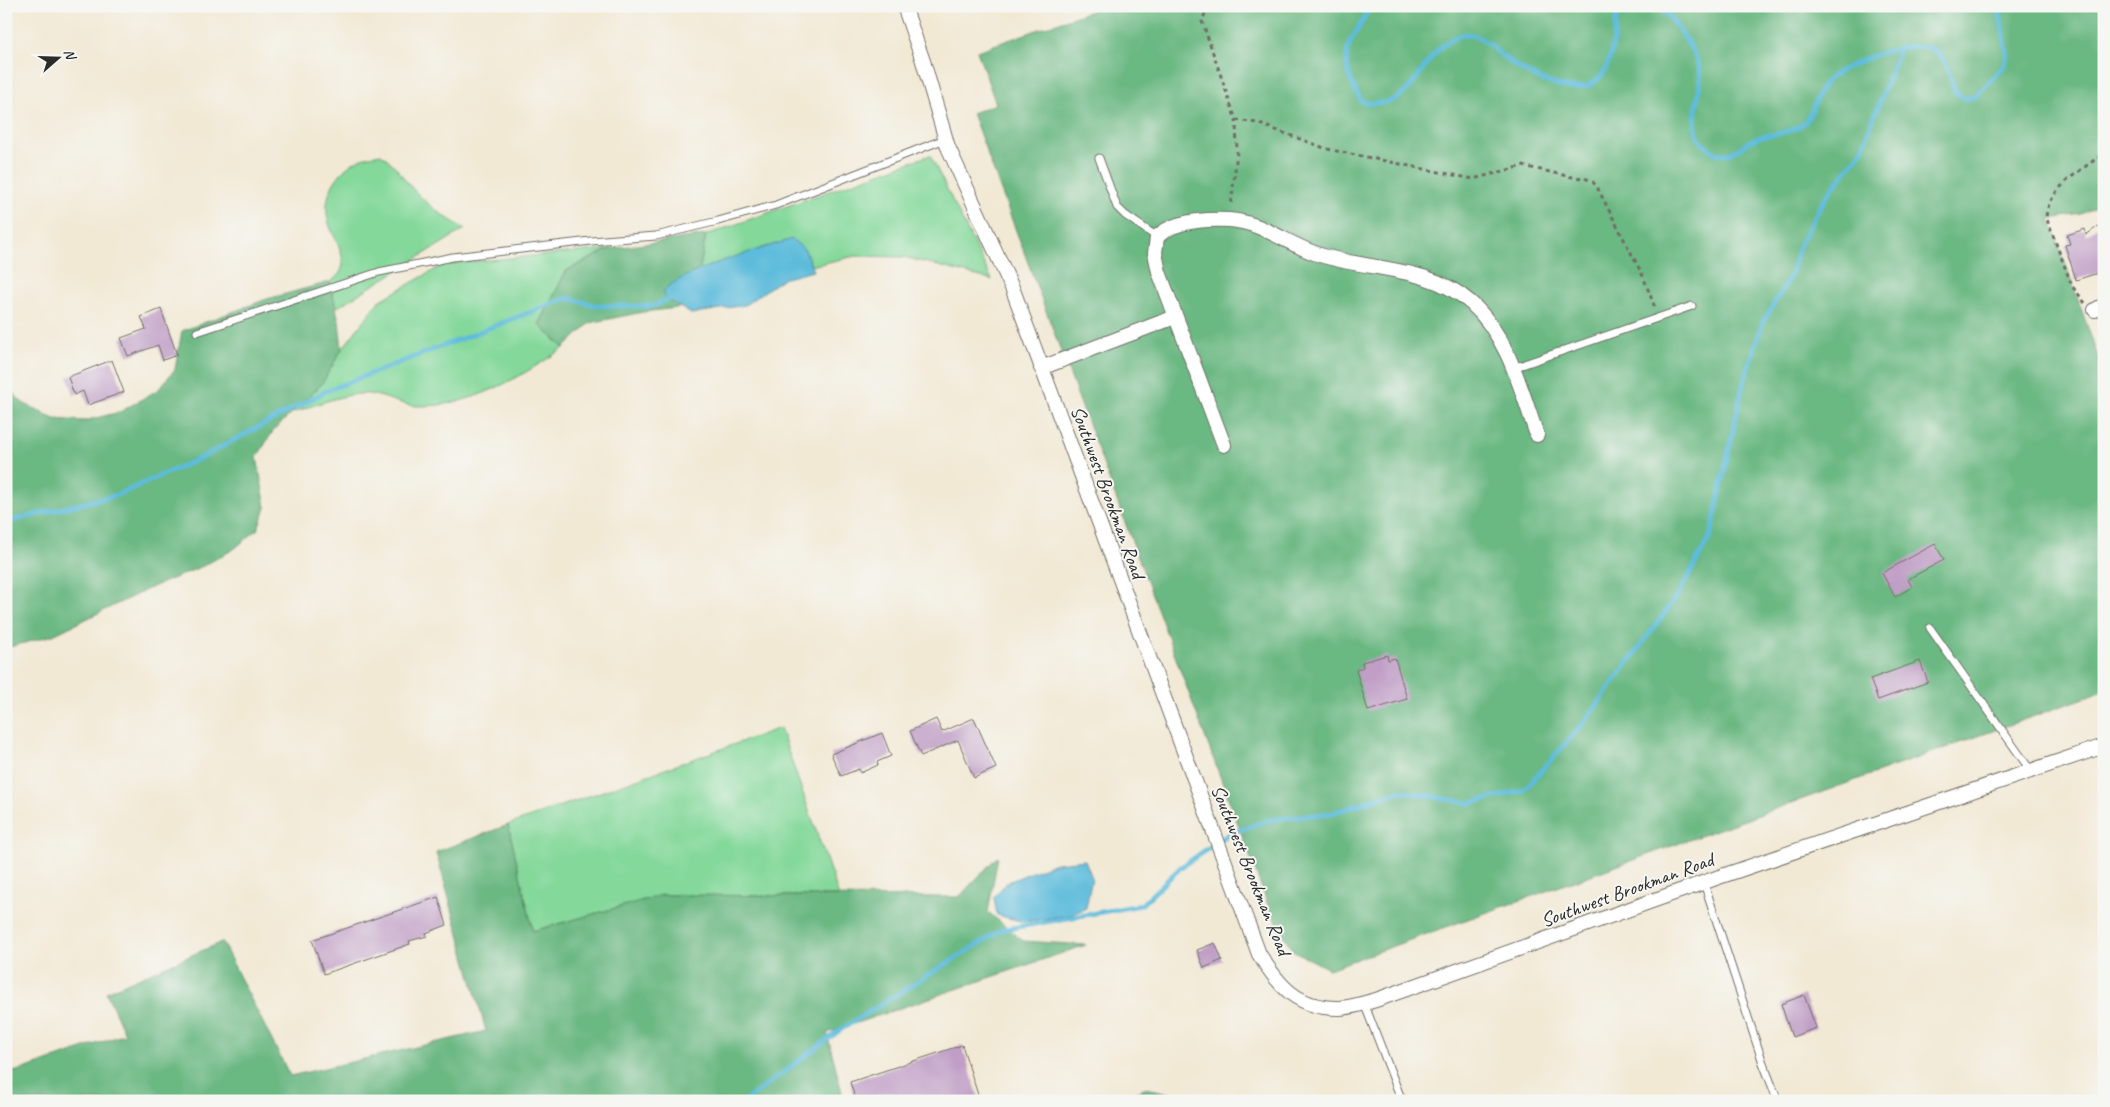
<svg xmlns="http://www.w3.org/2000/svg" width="2110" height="1107" font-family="Caveat,sans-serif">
<rect width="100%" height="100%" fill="#f6f6f2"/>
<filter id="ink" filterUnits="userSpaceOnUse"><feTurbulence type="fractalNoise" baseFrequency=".02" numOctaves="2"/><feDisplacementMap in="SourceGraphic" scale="10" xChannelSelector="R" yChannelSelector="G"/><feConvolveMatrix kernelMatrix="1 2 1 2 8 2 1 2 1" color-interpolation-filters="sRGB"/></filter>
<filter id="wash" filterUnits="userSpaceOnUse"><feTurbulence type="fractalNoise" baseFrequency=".0096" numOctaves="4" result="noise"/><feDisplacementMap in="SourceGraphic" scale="20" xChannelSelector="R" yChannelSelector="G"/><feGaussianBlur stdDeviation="1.12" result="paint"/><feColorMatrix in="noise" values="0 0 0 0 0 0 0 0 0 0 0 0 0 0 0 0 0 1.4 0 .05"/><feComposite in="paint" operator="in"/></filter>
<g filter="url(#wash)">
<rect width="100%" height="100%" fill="#f2e9d5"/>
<path fill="#83d89a" stroke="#578262" d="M381,154C399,167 401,177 415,191C430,207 446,218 465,229L336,308L330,282C335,278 340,275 342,268C346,253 331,234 328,220C322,194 338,169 362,158C367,156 375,155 381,154Z
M930,155L992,280L904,257L855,256L811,266L805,250L699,270L706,235Z
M609,249L566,271L539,325L564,348C520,377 473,407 418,406C402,406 385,396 369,394C347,392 313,406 292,413L321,385L342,349L379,301L445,264Z
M780,728L839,896L662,895L533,931L508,825Z"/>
<path fill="#6ab882" stroke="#4a7256" d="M1105,6H2104V203L2081,214L2050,219L2104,374V691L1329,969L1292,950L1270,910L972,113L996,104L977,51Z
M706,235L693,306L643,312L590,323L564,348L539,325L566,271L609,249Z
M330,282L339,321L342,349L321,385L273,431L257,457L266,508L257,530L234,549L203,566L150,588L53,635L6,648V386L23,403L54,419L84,421L120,412L159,389L175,369L182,331L267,299Z
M508,825L533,931L662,895L959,897L998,856L988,912L1023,941L1086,945L827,1033L844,1101H6V1072L18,1071L125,1034L106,992L222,942L290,1076L486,1031L436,852Z
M1147,1088L1202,1101H1114Z"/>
<path fill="#5dbcdb" stroke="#447483" d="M792,239L805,250L813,271L782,279L745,305L691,314L667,299L663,292C678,271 764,248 792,239Z
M1085,860L1092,878L1086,908L1071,915L1024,922L997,915L994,897L1006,883L1027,874L1056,863Z"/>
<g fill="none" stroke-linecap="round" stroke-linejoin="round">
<path stroke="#5dbcdb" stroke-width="5" d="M1369,6C1366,20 1354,32 1349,45C1342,65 1352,86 1362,102C1411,111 1413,73 1442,46C1447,42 1455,36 1462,35C1477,32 1491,46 1501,55C1525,74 1583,109 1605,70C1614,52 1615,25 1618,6
M1656,6C1672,15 1697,54 1700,71C1703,95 1682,135 1710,149C1712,151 1717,154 1720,154C1732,156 1741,147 1750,141C1767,132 1786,137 1804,123C1814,114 1815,94 1825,83C1840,65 1908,39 1930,48C1948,56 1949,76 1955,92L1965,99L1976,96L2005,65L2007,52L1999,9L2002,6
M6,522L117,495L201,458L326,391L567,298L598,306H653L673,297
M745,1101L840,1030L1001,930L1141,905L1181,867L1229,834L1268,820L1333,813L1400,791L1470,803L1524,790L1583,724L1678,595L1711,535L1742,388L1763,322L1790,277L1800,244L1825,198L1861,152L1900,47"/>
</g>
<g id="blocks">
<path fill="#c09ec6" d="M2104,222V271L2076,280L2065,245L2070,244L2067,235L2085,229L2086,235Z
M161,309L177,355L163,360L158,345L128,356L121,338L146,329L141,317Z
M112,360L124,392L88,405L83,391L74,395L68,377Z
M1935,544L1944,560L1908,579L1912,587L1895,597L1882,573Z
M1387,655L1388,660L1395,658L1407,699L1368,711L1356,670L1363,667L1362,662Z
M1920,661L1928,682L1878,700L1870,679Z
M974,718L996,768L974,778L958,740L921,756L910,731L936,719L942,732Z
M882,733L891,756L877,762L878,765L860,773L859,769L841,776L831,754Z
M438,897L447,925L426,933L427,936L409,941L410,944L324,974L312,940Z
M1215,943L1222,960L1204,968L1197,950Z
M1804,995L1816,1028L1792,1037L1781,1004Z
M962,1045L980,1101H856L850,1082Z"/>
</g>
</g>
<g filter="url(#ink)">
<use href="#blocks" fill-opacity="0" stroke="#716e66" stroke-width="1"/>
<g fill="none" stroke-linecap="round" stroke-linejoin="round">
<defs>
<path id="lane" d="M1099,158L1117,207L1125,215L1157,237
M197,332L379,272L453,257L591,241L656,236L718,221L776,205L945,139
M1513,368L1692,306
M1930,628L2031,771
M1704,883L1763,1063L1778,1101
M1364,1003L1402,1101"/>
<path id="street" d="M904,6L923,61L948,147L1013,290L1259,954C1279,986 1297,1008 1338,1008C1350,1008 1364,1003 1376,1000L1719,877L2104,746
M2095,310L2104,305
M1041,368L1175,317
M1224,445L1159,272L1155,253L1157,237C1174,220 1206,219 1229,220C1262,222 1287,244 1317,254C1368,271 1429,265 1471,303C1508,336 1521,390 1537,435"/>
</defs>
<use href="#lane" stroke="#716e66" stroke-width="9"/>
<use href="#street" stroke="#716e66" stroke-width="16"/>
<path stroke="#716e66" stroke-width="3" stroke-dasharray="4 4" stroke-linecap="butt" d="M1208,6L1202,21L1236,120L1237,152L1231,206
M1236,120L1257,123L1327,149L1473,179L1523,166L1572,177L1585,178L1593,182L1598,189L1643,276L1655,308
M2085,303L2072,286L2046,217C2049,187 2082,170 2104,153"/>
<use href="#lane" stroke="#fff" stroke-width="7"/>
<use href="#street" stroke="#fff" stroke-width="14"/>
</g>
</g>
<g text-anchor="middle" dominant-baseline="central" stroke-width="4" stroke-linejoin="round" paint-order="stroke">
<g font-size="20" fill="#2b2b2b" stroke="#f6f6f2">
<text transform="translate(1108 492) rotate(70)">Southwest Brookman Road</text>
<text transform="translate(1251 870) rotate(68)">Southwest Brookman Road</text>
<text transform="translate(1627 890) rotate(-20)">Southwest Brookman Road</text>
</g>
</g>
<rect width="2110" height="1107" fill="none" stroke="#f6f6f2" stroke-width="25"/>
<g transform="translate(58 58) rotate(70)" stroke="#f6f6f2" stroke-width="4" paint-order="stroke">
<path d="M0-4L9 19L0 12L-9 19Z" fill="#2b2b2b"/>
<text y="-8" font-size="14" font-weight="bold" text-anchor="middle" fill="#2b2b2b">N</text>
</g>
</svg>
